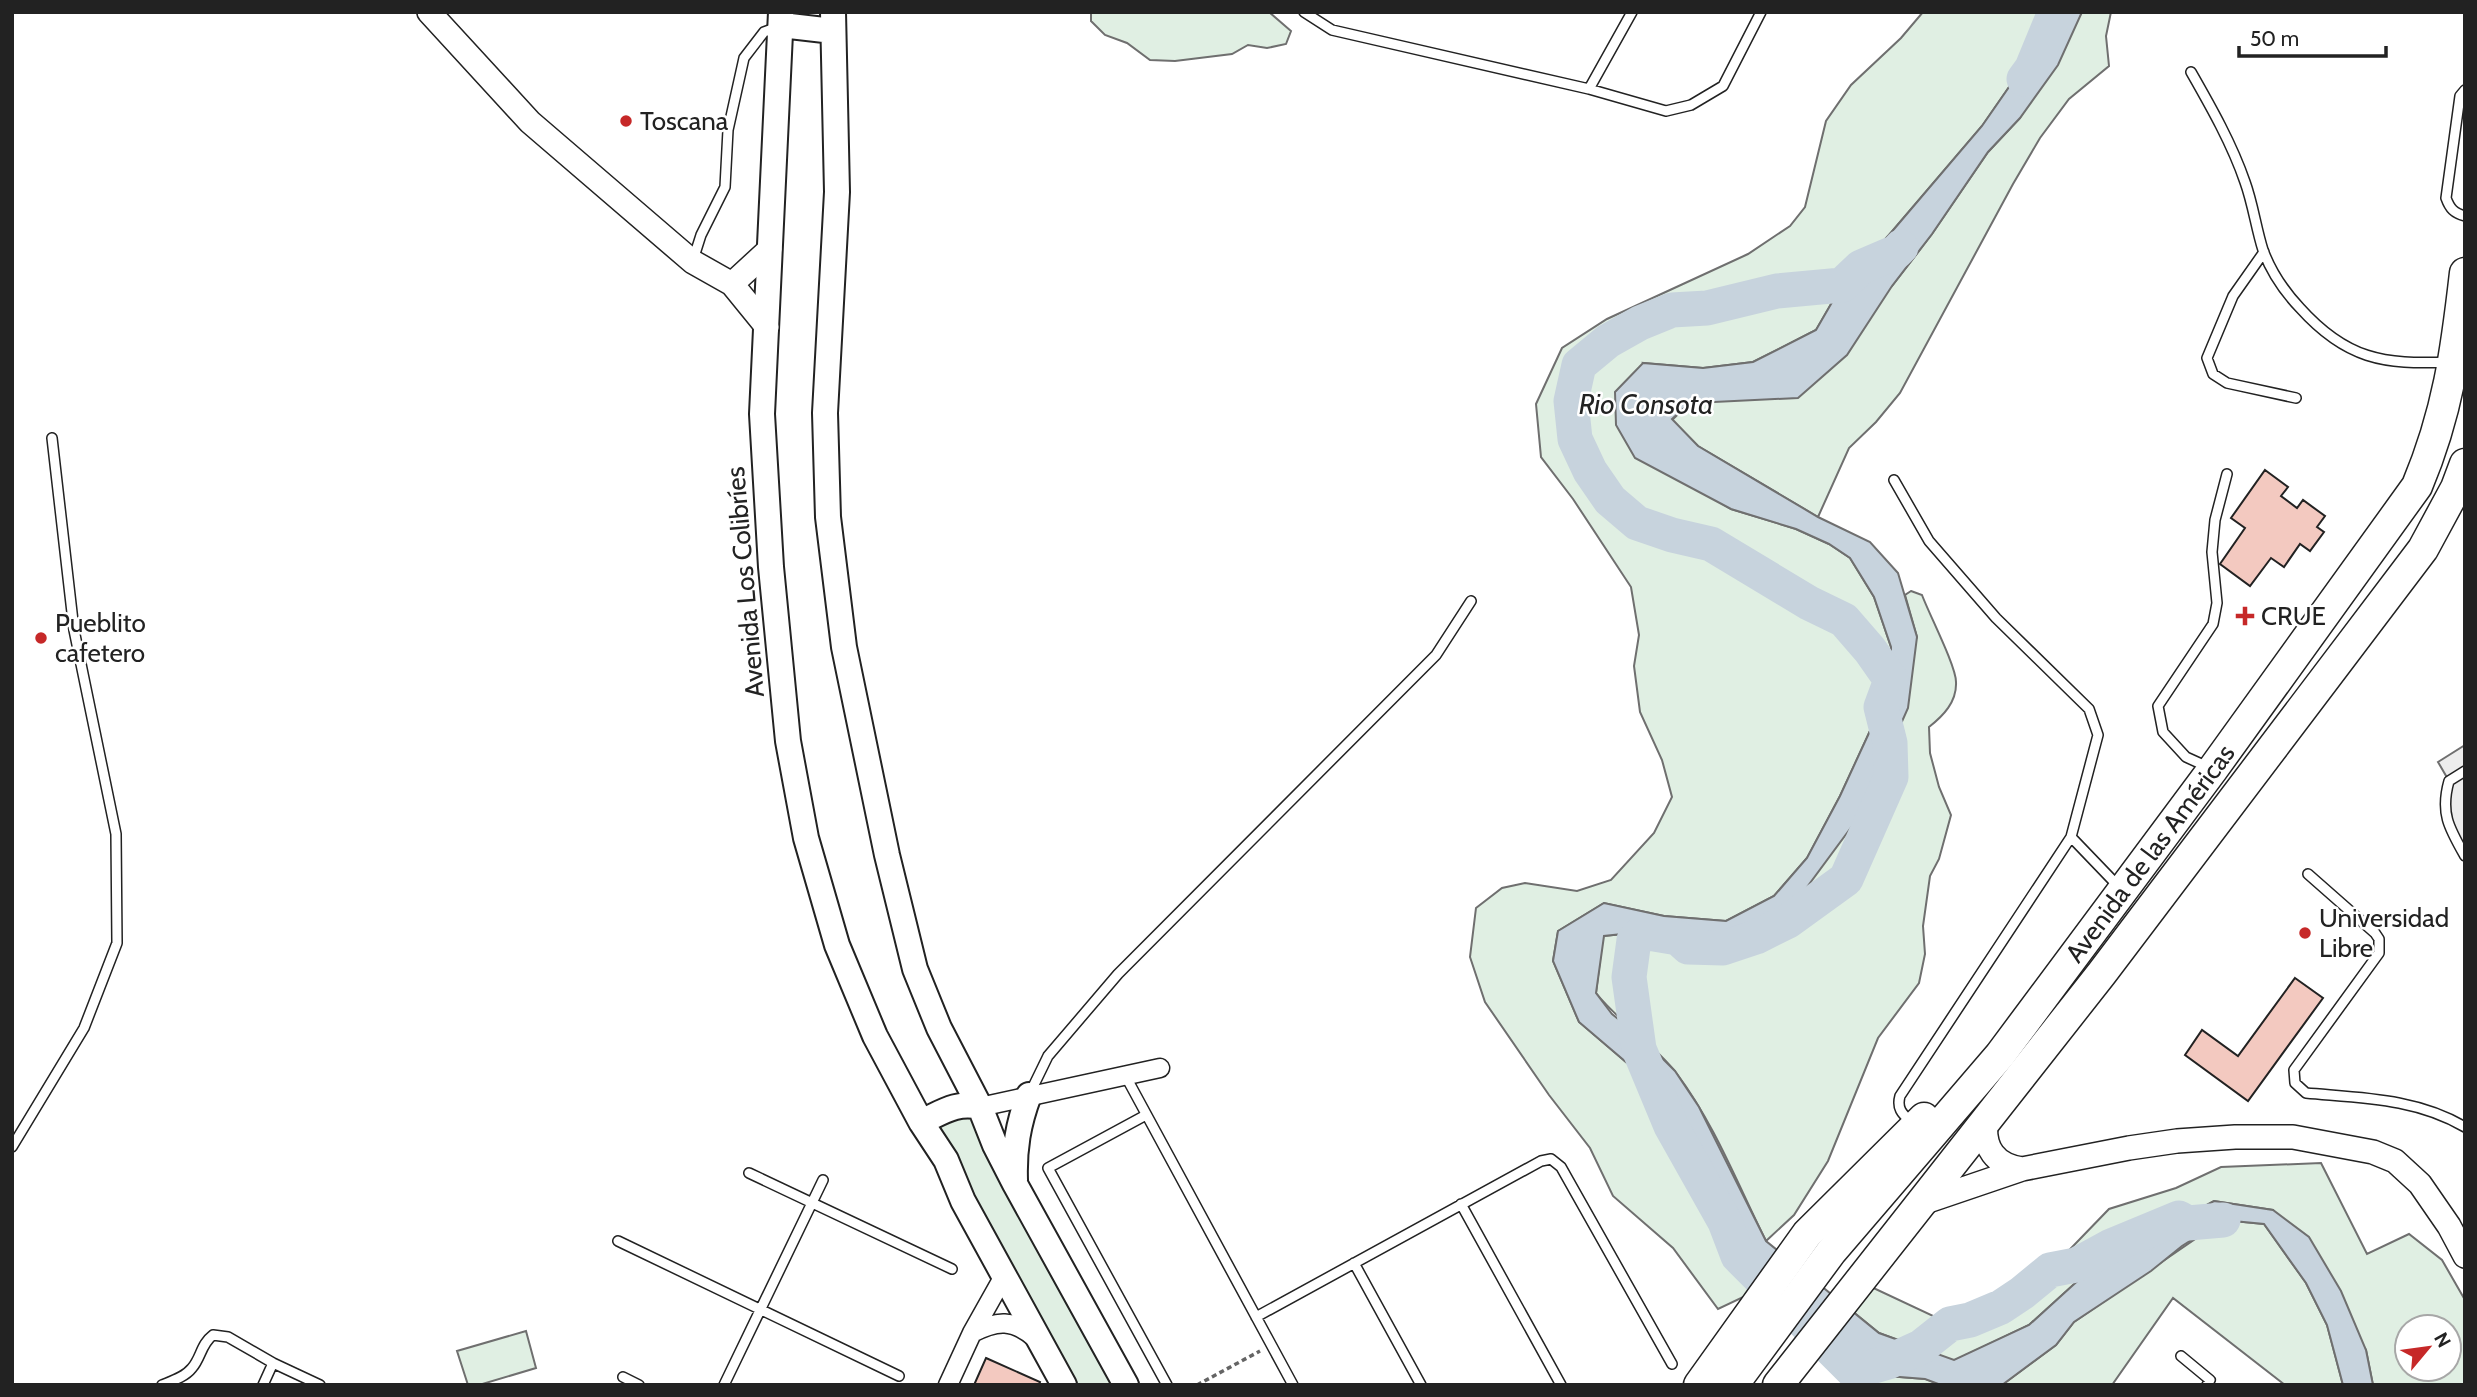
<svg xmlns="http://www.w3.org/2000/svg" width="2477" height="1397" font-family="Cabin,sans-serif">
<rect width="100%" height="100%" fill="#fff"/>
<path fill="#e0efe3" stroke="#6f6f6f" stroke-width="2" fill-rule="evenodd" d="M1091,12H1269L1291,31L1286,44L1267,48L1248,45L1232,54L1175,61L1150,60L1127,43L1105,35L1091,21Z
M1923,12H2054L2043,38L1982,126L1889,235L1842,285L1816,330L1753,362L1703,368L1643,363L1708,495L1731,509L1796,529L1829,544L1850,558L1874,597L1891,647V680L1881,707L1840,796L1807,858L1774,896L1726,921L1664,916L1604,903L1558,931L1553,961L1579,1022L1654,1086L1674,1109L1730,1205L1765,1280L1754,1292L1718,1309L1673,1248L1613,1196L1590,1148L1549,1095L1485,1002L1470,957L1476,908L1502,888L1525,883L1577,891L1611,880L1654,833L1672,797L1662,760L1640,712L1634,666L1639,635L1631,587L1573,499L1541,457L1536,404L1562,348L1607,319L1748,254L1790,226L1805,207L1826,121L1851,85L1901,38Z
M2082,12H2111L2106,36L2109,66L2069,99L2040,138L2013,184L1900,393L1876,422L1849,448L1818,517L1698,446L1672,420L1693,400L1714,402L1892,286L1932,234L1988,152L2020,118Z
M1911,591L1922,595C1929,614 1956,666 1956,682C1957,702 1943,716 1929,727L1930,753L1939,787L1951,815L1939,859L1930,876L1923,926L1925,954L1919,983L1878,1038L1828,1161L1794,1215L1766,1241C1738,1185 1714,1123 1677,1074C1653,1043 1620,1023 1596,993L1603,936L1642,932L1688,947L1793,906L1917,637L1905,595Z
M967,1104L1126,1385H1064L921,1122Z
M2321,1163L2367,1254L2409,1234L2442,1260L2465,1300V1385H2373L2366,1350L2273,1210L2214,1201L2112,1256L2083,1276L2029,1325L1954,1361L1879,1333L1846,1306L1865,1284L1950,1324L2001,1307L2050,1270L2109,1209L2176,1188L2221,1167ZM2407,1327H2449V1369H2407Z
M2223,1220L2264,1224L2306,1283L2327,1325L2343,1385H2285L2173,1298L2112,1385H2002L2056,1345L2074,1322Z
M1822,1330L1887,1376L1926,1379L1941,1385H1871L1809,1347Z
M526,1331L536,1368L479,1385H468L457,1351Z"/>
<path fill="#ededed" stroke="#6f6f6f" stroke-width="2" d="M2465,745V856L2445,812L2449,781L2438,762Z"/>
<path fill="#c7d3dd" stroke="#6f6f6f" stroke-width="2" d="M2054,12H2082L2058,65L2020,118L1988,152L1932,234L1892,286L1847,355L1798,398L1714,402L1693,400L1672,419L1698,446L1818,517L1870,542L1898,573L1917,637L1908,708L1861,814L1793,906L1756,937L1723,948L1688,947L1642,932L1604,936L1596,993L1612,1014L1644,1040L1675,1071L1699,1107L1766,1241L1879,1333L1954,1360L2029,1325L2083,1276L2112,1256L2214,1201L2273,1210L2309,1237L2341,1291L2366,1350L2373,1385H2343L2327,1325L2306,1283L2264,1224L2223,1220L2182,1246L2151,1271L2074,1322L2056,1345L2002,1385H1941L1925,1379L1887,1376L1851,1353L1765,1280L1730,1205L1674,1109L1654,1086L1579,1022L1553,961L1558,931L1604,903L1664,916L1726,921L1774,896L1807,858L1840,796L1881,707L1891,680V647L1874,597L1850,558L1829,544L1796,529L1731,509L1635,458L1616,425L1615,392L1643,363L1703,368L1753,362L1816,330L1842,285L1889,235L1982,126L2043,38Z"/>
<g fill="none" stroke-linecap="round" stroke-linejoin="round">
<path stroke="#c7d3dd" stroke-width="35" d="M2024,79L2032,68L2055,12
M1901,247L1896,252L1861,267L1842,285L1777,291L1707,308L1672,310L1640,323L1608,341L1579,365L1571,401L1575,439L1590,471L1610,500L1637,523L1672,535L1711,544L1809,603L1844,620L1870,650L1891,680L1881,707L1890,743L1891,777L1846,879L1788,921L1756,937L1723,948L1688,947L1678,938L1642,932L1634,940L1629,977L1639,1049L1671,1126L1725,1222L1738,1256L1854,1372L1888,1362L1921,1347L1950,1324L1970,1320L2001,1307L2022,1293L2050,1270L2076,1265L2109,1247L2179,1218L2188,1223L2223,1220"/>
</g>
<path fill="#f3c9c0" stroke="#222" stroke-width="2" d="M2265,470L2288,487L2281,496L2297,508L2303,500L2325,516L2317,527L2324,532L2310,551L2300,544L2284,567L2271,558L2250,586L2220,564L2245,528L2231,518Z
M2295,978L2323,998L2248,1101L2185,1055L2202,1030L2238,1056Z
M986,1358L1040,1382L1039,1385H974Z"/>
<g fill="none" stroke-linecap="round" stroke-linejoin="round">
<defs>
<path id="service" d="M1304,12L1332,30L1589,89L1666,111L1691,105L1723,86L1761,12
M2191,72C2211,107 2232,144 2245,182C2253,204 2256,228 2263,250C2271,272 2284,291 2300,308C2346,359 2383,365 2449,362
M1589,89L1632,12
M2465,90L2460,96L2446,198C2450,209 2454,213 2465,216
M2264,252L2233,296L2207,358L2213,374L2227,383L2296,398
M693,260L701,235L725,187L728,130L744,58L764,32L778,27
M1894,480L1929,541L1996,618L2089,709L2098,735L2071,837
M2208,767L2186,757L2163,732L2158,706L2213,624L2217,603L2212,552L2215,520L2227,474
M2465,771L2449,781C2440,813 2449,828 2465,856
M2308,874L2375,933L2379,939V953L2294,1070L2295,1083L2306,1093C2361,1098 2416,1098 2465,1127
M1125,1075L1293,1385
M1030,1093L1048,1056L1118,974L1436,655L1471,601
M1146,1115L1048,1168L1167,1385
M1913,1124C1904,1115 1896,1110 1900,1096L2071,837L2120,888
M12,1147L84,1028L117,943L116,834L74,630L52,438
M749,1173L952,1269
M1461,1204L1561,1385
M618,1241L899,1376
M1354,1263L1421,1385
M1256,1317L1541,1161L1551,1159L1561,1167L1672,1364
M2181,1356L2210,1380L2207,1385
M623,1377L639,1385
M162,1385C172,1381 185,1377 192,1368C201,1358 201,1344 213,1335L228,1337L273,1363L320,1385
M263,1385L273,1363
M724,1385L823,1180"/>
<path id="minor" d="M980,1107L1160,1068
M972,1333C997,1320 1013,1319 1035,1338
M948,1385L972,1333L1004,1276"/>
<path id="tertiary" d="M429,12L530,122L693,262L732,284L767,327
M732,284L770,249
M1986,1121C1983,1148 1995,1165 2022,1169
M1919,1204L2022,1169L2129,1148L2177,1141L2235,1137H2293L2373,1152L2395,1161L2420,1184L2449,1226L2465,1256"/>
<path id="secondary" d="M781,12L762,414L771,567L788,741L806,838L837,945L875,1036L921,1122L946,1160L963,1201L1064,1385
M833,12L837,192L825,413L828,517L844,647L887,855L915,969L939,1028L980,1107L995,1145L1015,1184L1126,1385
M781,25L833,31
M921,1122C941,1113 957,1101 980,1107
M1015,1180C1014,1149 1018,1124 1029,1095"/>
<g id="trunk">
<path d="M1699,1385L1807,1234L1924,1118"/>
<path id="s1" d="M1733,1385L1831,1252L2000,1055L2213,769L2417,486C2448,412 2456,352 2465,273"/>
<path d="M1778,1385L2102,973L2423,549L2456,488L2465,464"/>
</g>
</defs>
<use href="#service" stroke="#222" stroke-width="12"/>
<use href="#minor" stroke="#222" stroke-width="21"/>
<use href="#tertiary" stroke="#222" stroke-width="26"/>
<use href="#secondary" stroke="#222" stroke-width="28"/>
<use href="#trunk" stroke="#222" stroke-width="33"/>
<path stroke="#646464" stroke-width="3.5" stroke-dasharray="5 3.5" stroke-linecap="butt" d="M1197,1385L1260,1351"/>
<use href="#service" stroke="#fff" stroke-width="9"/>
<use href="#minor" stroke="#fff" stroke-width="18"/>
<use href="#tertiary" stroke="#fff" stroke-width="23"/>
<use href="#secondary" stroke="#fff" stroke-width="24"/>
<use href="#trunk" stroke="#fff" stroke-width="30"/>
</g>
<g fill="#c62828" stroke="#fff" stroke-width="2.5">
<circle cx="626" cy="121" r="7"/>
<path d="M2241.5 605.5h7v7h7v7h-7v7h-7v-7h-7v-7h7z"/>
<circle cx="41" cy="638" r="7"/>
<circle cx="2305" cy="933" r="7"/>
</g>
<g text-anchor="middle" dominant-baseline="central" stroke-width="5" stroke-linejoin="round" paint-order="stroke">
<g font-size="26" fill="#222" stroke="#fff" text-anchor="start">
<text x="640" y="121">Toscana</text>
<text x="2261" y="616">CRUE</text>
<text x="55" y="623">Pueblito<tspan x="55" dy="30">cafetero</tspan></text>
<text x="2319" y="918">Universidad<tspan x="2319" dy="30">Libre</tspan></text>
</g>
<g font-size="26" fill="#222" stroke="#fff">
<text transform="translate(745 582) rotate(-95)">Avenida Los Colibríes</text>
<text stroke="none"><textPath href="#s1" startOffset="676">Avenida de las Américas</textPath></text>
</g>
<g font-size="28" font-style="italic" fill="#222" stroke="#fff">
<text x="1646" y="404">Rio Consota</text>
</g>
</g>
<rect width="2477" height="1397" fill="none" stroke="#222222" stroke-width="28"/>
<g transform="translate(2428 1348) rotate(61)"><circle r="33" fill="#ffffff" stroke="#a7a7a7" stroke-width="2"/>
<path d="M0-5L12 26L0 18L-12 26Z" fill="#c62828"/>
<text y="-10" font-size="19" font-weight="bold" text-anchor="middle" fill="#222222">N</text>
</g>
<path d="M2239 46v10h147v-10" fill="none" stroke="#222222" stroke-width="3.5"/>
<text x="2250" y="46" font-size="21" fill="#222222" stroke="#ffffff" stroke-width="5" paint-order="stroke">50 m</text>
</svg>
